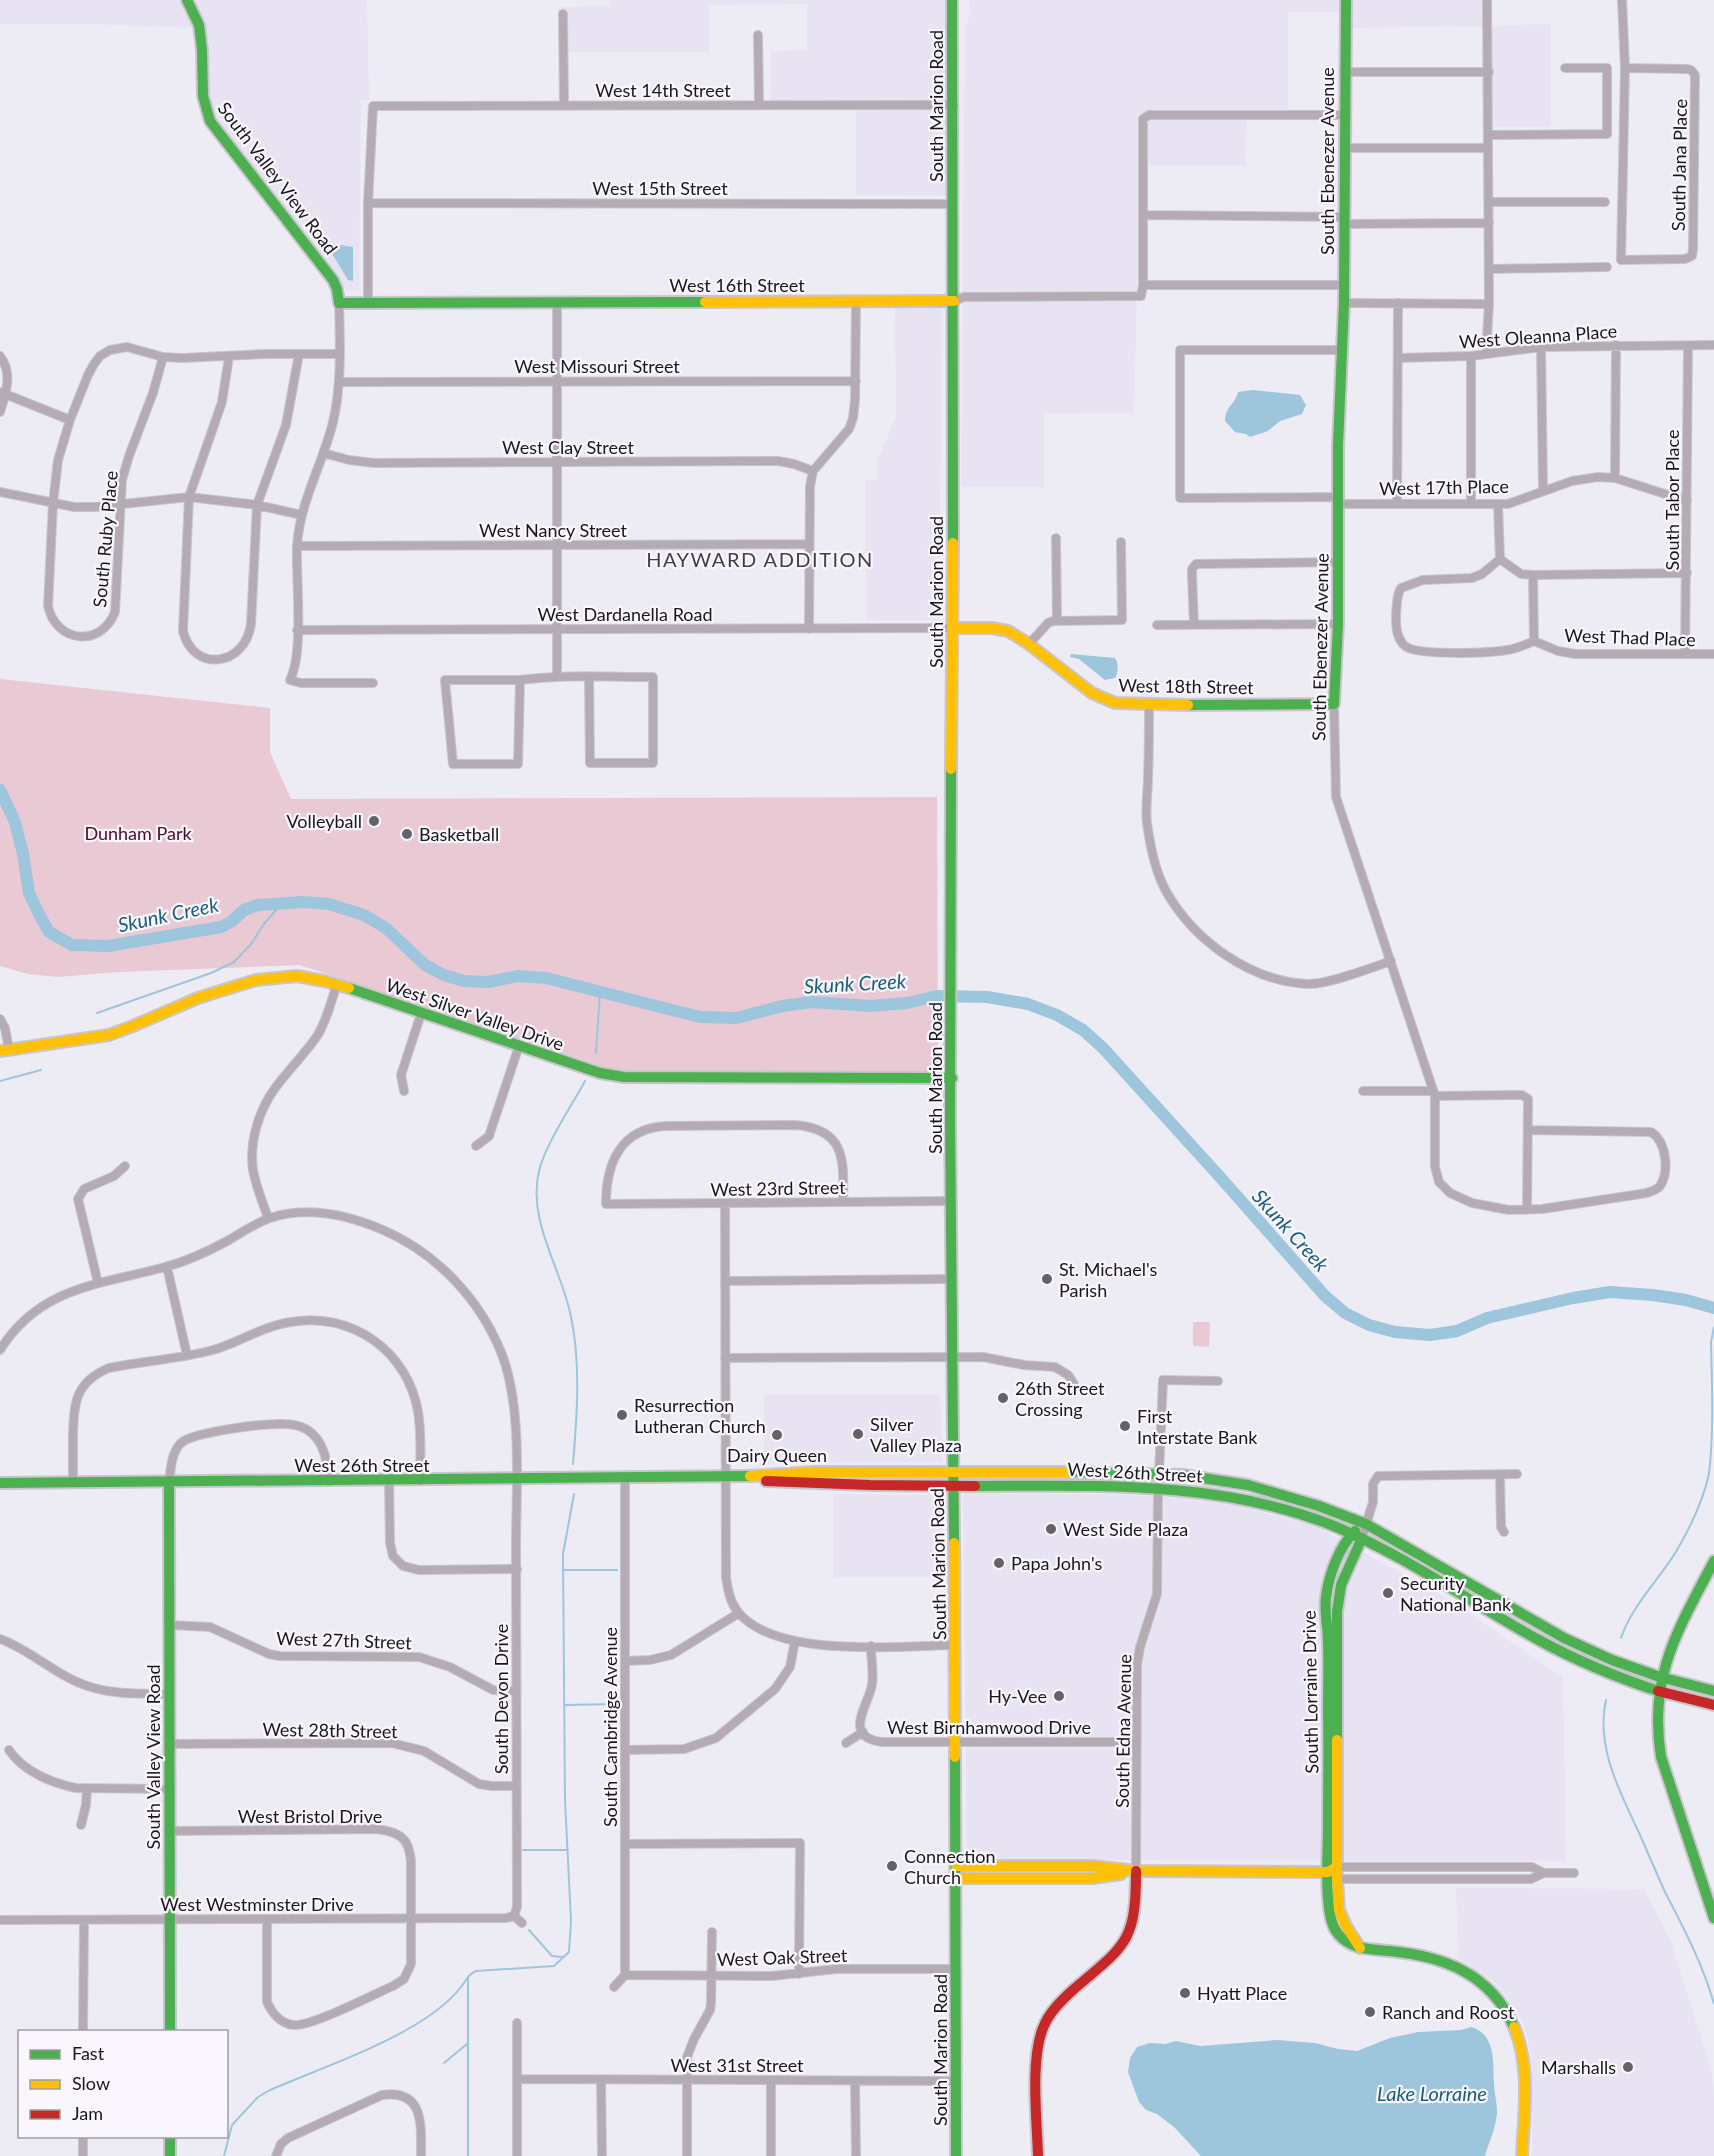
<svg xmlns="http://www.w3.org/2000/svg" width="1714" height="2156" font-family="Lato,sans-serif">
<rect width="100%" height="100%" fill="#edecf4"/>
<path fill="#e7e3f3" d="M0,0H181L195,28L90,24H0Z
M191,0H367L369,100H361L359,290L346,291L335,270L211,112L207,100L208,46L206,29Z
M610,0H949L950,196L856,195V110H770L771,51L807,49V4L709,5V52H558V7L609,6Z
M969,0H1338L1339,12H1288V118H1247L1245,166H1140L1134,413L1044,414V487H961L965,27L970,15Z
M1352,0H1483L1484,26L1551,24V127H1483V26L1352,28Z
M895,307H942L939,620H866L865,480H878L877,461L896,417Z
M764,1394H940L942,1462L764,1463Z
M963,1493L1106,1494L1181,1498L1238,1506L1317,1527L1443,1596L1563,1677L1566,1861L967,1860Z
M833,1494L942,1495V1577H833Z
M1456,1888L1644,1889L1671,1942L1711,2069L1714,2090V2156H1532V2080L1530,2053L1524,2025L1508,1999L1495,1982L1458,1958Z"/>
<path fill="#e9c9d4" d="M0,679L270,708V752L291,799L937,797L938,1073H623L300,965L119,972L58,977L28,974L0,966Z
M1193,1322H1210L1209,1347L1193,1346Z"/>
<path fill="#9dc5dc" d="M333,244L353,247V281L348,280L328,247Z
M1253,390L1300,395L1306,405L1302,414L1280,421L1268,431L1250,437L1246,434L1235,432L1225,421C1226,405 1235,405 1238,392Z
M1071,654L1115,658C1119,664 1118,673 1115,678L1105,680L1079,659L1070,657Z
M1471,2027C1496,2034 1493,2062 1494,2083C1494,2096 1499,2107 1496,2120C1494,2133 1488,2144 1485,2156H1201L1174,2127L1157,2114L1146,2110L1139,2102L1128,2072L1130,2058L1137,2047L1150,2043L1165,2044L1176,2041L1200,2046L1277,2040L1315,2043L1338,2049L1357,2051L1390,2038L1418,2032L1461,2030Z"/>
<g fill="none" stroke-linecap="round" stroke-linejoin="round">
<path stroke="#9dc5dc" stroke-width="2" d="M97,1013L211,973L234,962L251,944L264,924L282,903
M596,1053L600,992
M0,1081L41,1070
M573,1464C577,1416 581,1364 571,1317C562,1269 527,1222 539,1171C546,1143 571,1107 585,1081
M563,1570H617
M1621,1638C1632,1605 1660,1579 1677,1550C1691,1526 1703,1501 1709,1474C1714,1431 1712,1385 1711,1342L1714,1327
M1606,1700C1595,1747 1621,1794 1640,1835C1648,1853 1656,1872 1664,1890C1683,1927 1703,1964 1714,2004
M564,1705L618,1704
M523,1850H567
M529,1930L552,1956L562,1957
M468,1977V2156
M444,2063L467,2044
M224,2156L232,2125L258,2097L270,2090C319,2069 383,2047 426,2018C438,2010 452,1999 461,1987C467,1980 467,1975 476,1971L554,1966L569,1952L571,1921L565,1800L563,1554L574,1494"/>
<path stroke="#9dc5dc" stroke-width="12" d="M0,790L15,822L23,854L29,893L39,914L49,932L72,945L108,946L221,927L231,922L244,910L258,905L303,902L329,904L364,915L386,928L425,965L444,975L464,981L488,982L518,976L546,978L700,1017L737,1018L782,1006L812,1002L870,1006L907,1003L937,996L987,997L1028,1004L1057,1015L1083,1030L1103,1048L1220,1177L1325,1296L1345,1313L1369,1325L1395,1332L1430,1335L1457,1331L1487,1318L1573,1298L1610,1292L1653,1295L1686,1300L1714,1308"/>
<defs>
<path id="street" d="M1622,0L1625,68L1621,260L1685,259L1692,256L1693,249L1695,75L1691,70L1687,69L1625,68
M563,14L564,105
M758,35L759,105
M1344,72H1489
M1488,135L1607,134V68H1565
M1344,148H1488
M1489,202H1605
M368,203L953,204
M1143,215L1344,217
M1344,224L1489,223
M1489,269L1607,267
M1143,285H1343
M954,301L964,297L1141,296L1143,285V119L1149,115H1345
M557,302V677
M339,303C340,343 342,384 333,422C323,464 298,505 297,549C296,582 304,653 290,680L301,683H373
M368,303V203L373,106L954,105
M1344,303L1489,304
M1541,347L1543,491
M1486,354L1489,304L1487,0
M0,356C13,373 6,393 0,412
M1471,356V504
M163,357L153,393L129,456L122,480L115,612C101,648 56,643 48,606L53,503L58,460L70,420L88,375L94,364L100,356L110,350L127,347L163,357L182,358L266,354H340
M229,357L222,402L189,497L183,631C193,673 245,667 251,624L257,505L286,425L299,354
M1399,358L1471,356L1541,347L1714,345
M339,382L856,381
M0,392L70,420
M323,453L349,460L374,463L778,461L794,464L813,471
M1615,478L1616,345
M0,492L74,507H95L189,497L257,505L302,515
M1338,497L1180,498V350H1343
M1397,503L1398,303
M1338,504H1508L1572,481L1598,477L1615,478L1687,501
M1498,505L1500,559L1521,574L1533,575L1534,641
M1056,538L1057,621
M297,546L808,544
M1500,559L1482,574L1472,578L1423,580L1401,588C1396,596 1397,605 1396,615C1396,626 1396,638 1405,646C1417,656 1489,653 1507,650C1516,649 1525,645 1534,641L1558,651L1575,654H1714
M1533,575L1687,573
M1194,624L1192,576V569L1196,564L1338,562
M1157,625L1338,624
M809,629L810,486L813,471L849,429L853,418L855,400L856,302
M297,630L952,628
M1029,644L1048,623L1053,621L1122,620L1121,542
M1685,654L1688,346
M445,680H520L518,764H453Z
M520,680C564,674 609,677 653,677V763H590L589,677
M1149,704C1149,728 1149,753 1148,777C1148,792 1145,808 1147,823C1150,846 1155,872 1167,893C1195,941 1250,981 1307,984C1327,985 1371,968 1391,961
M1334,704L1336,797L1435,1096V1167L1439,1182L1450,1193L1472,1203L1509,1210L1542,1209L1647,1193C1652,1191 1657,1190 1660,1186C1670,1171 1666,1141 1651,1132L1528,1130
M0,1019L5,1028L9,1050
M404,1091L401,1075L421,1014
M1363,1091H1433
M1435,1096L1515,1095H1522L1528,1099L1527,1210
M476,1146L489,1136L519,1046
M843,1202C844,1160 846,1129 795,1125L665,1126C620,1129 606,1164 606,1204L951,1201
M725,1203L726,1578C728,1590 730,1602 738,1612C776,1659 900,1646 955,1645
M268,1218C263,1203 256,1187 253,1170C249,1142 259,1109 276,1087C289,1069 305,1054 317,1036C327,1021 331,1001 337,984
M167,1267L187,1355
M725,1281L951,1279
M98,1283L78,1199L84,1189L114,1176L125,1166
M0,1350C40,1286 100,1285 165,1267C188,1261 209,1251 229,1240C242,1232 256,1223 270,1218C307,1206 348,1215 383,1230C436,1253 479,1298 501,1352C523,1407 516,1488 516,1547C517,1667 516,1787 517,1907L514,1916
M725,1358L983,1357L1024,1365L1055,1367L1068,1375L1074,1384
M1159,1473L1163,1380L1218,1381
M1500,1475L1501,1527L1504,1532
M625,1479V1975
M389,1481L390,1543L393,1556L403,1566L419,1570L517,1569
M169,1482C171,1469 171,1453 181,1443C193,1432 265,1423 284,1424C291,1424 300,1426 306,1429C325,1440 327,1462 329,1482
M73,1483C73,1468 73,1452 73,1436C74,1403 75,1382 109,1368C144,1361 179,1359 213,1350C240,1342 263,1326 291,1322C351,1311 408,1351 418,1412C422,1434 420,1458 420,1481
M1362,1538L1373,1502V1484L1378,1476L1517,1474
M170,1625L210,1627L269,1654L279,1656L419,1657L450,1667L493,1690L516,1691
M0,1639C28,1649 50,1670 77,1682C106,1695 138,1694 169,1694
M871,1646C871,1659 874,1673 872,1685C868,1706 842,1737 882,1742H1136
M625,1661L650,1660L671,1655L739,1613
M846,1743L863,1732
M170,1744L392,1743L424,1751L479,1784L492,1786H516
M9,1750C23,1771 51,1783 76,1788L169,1789
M625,1750L684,1749L716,1738L775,1689L790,1667L795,1641
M81,1825L86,1805L87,1788
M170,1831L376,1829C399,1832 409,1837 411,1861V1964L404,1979L393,1986C372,1995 313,2026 294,2025C281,2024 272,2013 267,2002V1920
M625,1844L800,1843L799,1974
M1337,1867H1532L1544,1873H1574
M1136,1871L1137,1665L1140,1647L1157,1594L1158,1487
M1337,1879H1531L1544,1873
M514,1916L522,1923
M0,1920L506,1918L514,1916
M614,1987L625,1975L772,1976L836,1969H956
M517,2023V2156
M83,2032L84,1920
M518,2079L956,2081
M601,2080L602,2156
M771,2080V2156
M855,2081L856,2156
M83,2156V2136
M276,2156L281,2144L288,2138L382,2095C425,2089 421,2126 421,2156
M687,2156V2057L694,2039L710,2010L711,2003L712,1932"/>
<path id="fast" d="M187,0L199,25L202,50L203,96L210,121L333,280L337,289L339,303L705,302
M952,0L953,543
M1188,705L1334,704L1338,624V445L1344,303L1346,0
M951,769L950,1118L954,1543
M349,988L600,1073L624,1077L952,1078
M1068,1472L1183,1475L1248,1485L1319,1506L1366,1524L1564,1638L1612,1660L1660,1677
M169,1482L170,2032
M0,1483L750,1476
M975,1486C1097,1486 1220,1480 1334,1526C1406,1556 1470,1602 1537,1639C1575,1660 1616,1677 1658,1691
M1355,1531C1339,1547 1329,1574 1326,1597C1324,1612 1328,1627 1328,1642C1329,1665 1328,1687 1328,1710C1329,1750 1328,1789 1328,1828C1328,1851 1326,1874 1328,1897C1329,1909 1330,1925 1339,1935C1352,1950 1371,1949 1389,1951C1444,1956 1491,1974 1514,2027
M1714,1561C1678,1630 1648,1676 1661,1757L1714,1918
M1660,1677L1714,1691
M1337,1740V1612L1341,1585L1362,1538
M955,1757L956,2156
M170,2136V2156"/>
<path id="slow" d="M705,302L954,301
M952,628H992L1008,631L1026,642L1092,693L1115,703L1188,705
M951,769L953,543
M0,1051L109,1035L133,1026L198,998L256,980L297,976L324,981L349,988
M750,1476L816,1472H1068
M954,1543L955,1757
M1337,1740V1879L1339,1910L1346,1926L1360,1948
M956,1866H1093L1136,1871L1328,1872L1333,1869
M956,1878H1093L1121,1874
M1514,2027C1531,2067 1524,2113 1522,2156"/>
<path id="jam" d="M766,1481L870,1485L975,1486
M1658,1691L1714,1705
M1038,2156C1037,2121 1030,2060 1043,2028C1049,2012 1062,2000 1074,1989C1126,1945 1136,1942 1136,1871"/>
</defs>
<use href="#street" stroke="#c8c6cc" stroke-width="10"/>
<use href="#fast" stroke="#c8c6cc" stroke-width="14"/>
<use href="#slow" stroke="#c8c6cc" stroke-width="14"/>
<use href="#jam" stroke="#c8c6cc" stroke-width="14"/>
<use href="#street" stroke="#b4abb4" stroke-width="8"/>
<use href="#fast" stroke="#4caf50" stroke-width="10"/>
<use href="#slow" stroke="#ffc107" stroke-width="10"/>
<use href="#jam" stroke="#c62828" stroke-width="10"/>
</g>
<g fill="#636268" stroke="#f9f7fd" stroke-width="2">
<circle cx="374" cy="821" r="6"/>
<circle cx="407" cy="834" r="6"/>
<circle cx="1047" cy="1279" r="6"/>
<circle cx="1003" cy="1398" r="6"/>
<circle cx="622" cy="1415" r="6"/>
<circle cx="1125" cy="1426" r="6"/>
<circle cx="858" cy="1434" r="6"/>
<circle cx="777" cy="1435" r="6"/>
<circle cx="1051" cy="1529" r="6"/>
<circle cx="999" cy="1563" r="6"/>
<circle cx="1388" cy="1593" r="6"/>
<circle cx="1059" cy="1696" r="6"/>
<circle cx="892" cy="1866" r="6"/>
<circle cx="1185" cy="1993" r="6"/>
<circle cx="1370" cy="2012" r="6"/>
<circle cx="1628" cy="2067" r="6"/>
</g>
<g text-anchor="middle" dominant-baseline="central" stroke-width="4.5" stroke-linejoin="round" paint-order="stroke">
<g font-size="18" fill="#19171c" stroke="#f9f7fd">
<text x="663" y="90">West 14th Street</text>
<text transform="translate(936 106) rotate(-90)">South Marion Road</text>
<text transform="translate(1327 161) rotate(-90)">South Ebenezer Avenue</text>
<text transform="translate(1679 165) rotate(-89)">South Jana Place</text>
<text transform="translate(278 178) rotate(53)">South Valley View Road</text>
<text x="660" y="188">West 15th Street</text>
<text x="737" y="285">West 16th Street</text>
<text transform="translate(1538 336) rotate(-4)">West Oleanna Place</text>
<text x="597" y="366">West Missouri Street</text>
<text x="568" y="447">West Clay Street</text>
<text transform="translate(1444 487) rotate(-1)">West 17th Place</text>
<text transform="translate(1672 500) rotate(-90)">South Tabor Place</text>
<text x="553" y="530">West Nancy Street</text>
<text transform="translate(105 539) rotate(-85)">South Ruby Place</text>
<text transform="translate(936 592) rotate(-90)">South Marion Road</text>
<text x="625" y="614">West Dardanella Road</text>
<text transform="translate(1630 637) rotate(2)">West Thad Place</text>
<text transform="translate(1320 647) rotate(-89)">South Ebenezer Avenue</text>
<text transform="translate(1186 686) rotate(1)">West 18th Street</text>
<text transform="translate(475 1014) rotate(19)">West Silver Valley Drive</text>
<text transform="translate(935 1078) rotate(-90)">South Marion Road</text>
<text transform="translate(778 1188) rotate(-1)">West 23rd Street</text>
<text x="362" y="1465">West 26th Street</text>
<text transform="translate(1135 1472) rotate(3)">West 26th Street</text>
<text transform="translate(938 1564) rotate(-91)">South Marion Road</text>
<text transform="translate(344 1640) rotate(2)">West 27th Street</text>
<text transform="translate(1310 1692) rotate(-91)">South Lorraine Drive</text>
<text transform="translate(501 1699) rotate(-90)">South Devon Drive</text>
<text transform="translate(610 1727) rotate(-90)">South Cambridge Avenue</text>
<text x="989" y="1727">West Birnhamwood Drive</text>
<text transform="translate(330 1730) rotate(1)">West 28th Street</text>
<text transform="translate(1123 1731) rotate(-89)">South Edna Avenue</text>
<text transform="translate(153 1757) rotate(-90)">South Valley View Road</text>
<text x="310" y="1816">West Bristol Drive</text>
<text x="257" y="1904">West Westminster Drive</text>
<text transform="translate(782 1957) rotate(-2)">West Oak Street</text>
<text transform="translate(940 2050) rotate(-90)">South Marion Road</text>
<text x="737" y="2065">West 31st Street</text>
</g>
<g font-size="18" fill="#19171c" stroke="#f9f7fd" text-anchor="start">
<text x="362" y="821" text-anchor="end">Volleyball</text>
<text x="419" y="834">Basketball</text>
<text x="1059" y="1269">St. Michael's<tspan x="1059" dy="21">Parish</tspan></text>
<text x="1015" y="1388">26th Street<tspan x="1015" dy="21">Crossing</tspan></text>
<text x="634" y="1405">Resurrection<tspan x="634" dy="21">Lutheran Church</tspan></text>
<text x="1137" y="1416">First<tspan x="1137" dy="21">Interstate Bank</tspan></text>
<text x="870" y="1424">Silver<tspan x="870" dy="21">Valley Plaza</tspan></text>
<text x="777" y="1455" text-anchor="middle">Dairy Queen</text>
<text x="1063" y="1529">West Side Plaza</text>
<text x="1011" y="1563">Papa John's</text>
<text x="1400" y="1583">Security<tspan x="1400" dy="21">National Bank</tspan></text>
<text x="1047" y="1696" text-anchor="end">Hy-Vee</text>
<text x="904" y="1856">Connection<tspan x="904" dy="21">Church</tspan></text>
<text x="1197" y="1993">Hyatt Place</text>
<text x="1382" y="2012">Ranch and Roost</text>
<text x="1616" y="2067" text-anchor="end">Marshalls</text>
</g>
<g font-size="18" fill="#500825" stroke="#f9f7fd">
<text x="138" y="833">Dunham Park</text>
</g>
<g font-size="20" letter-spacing="1.5" fill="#413e49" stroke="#f9f7fd">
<text x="760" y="559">HAYWARD ADDITION</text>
</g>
<g font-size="20" font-style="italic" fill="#175d7c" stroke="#f9f7fd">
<text transform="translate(168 914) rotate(-12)">Skunk Creek</text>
<text transform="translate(855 983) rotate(-3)">Skunk Creek</text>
<text transform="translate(1291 1230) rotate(48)">Skunk Creek</text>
<text x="1432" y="2093">Lake Lorraine</text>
</g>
</g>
<rect x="18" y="2030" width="210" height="108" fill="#f9f7fd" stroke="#9f9da3" stroke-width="1.5"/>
<rect x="30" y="2050" width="30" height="9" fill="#4caf50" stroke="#9f9da3" stroke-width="1.5"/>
<text x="72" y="2060" font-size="18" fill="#19171c">Fast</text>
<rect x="30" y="2080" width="30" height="9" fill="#ffc107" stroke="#9f9da3" stroke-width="1.5"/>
<text x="72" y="2090" font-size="18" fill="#19171c">Slow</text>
<rect x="30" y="2110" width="30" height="9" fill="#c62828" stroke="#9f9da3" stroke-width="1.5"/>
<text x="72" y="2120" font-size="18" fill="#19171c">Jam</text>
</svg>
